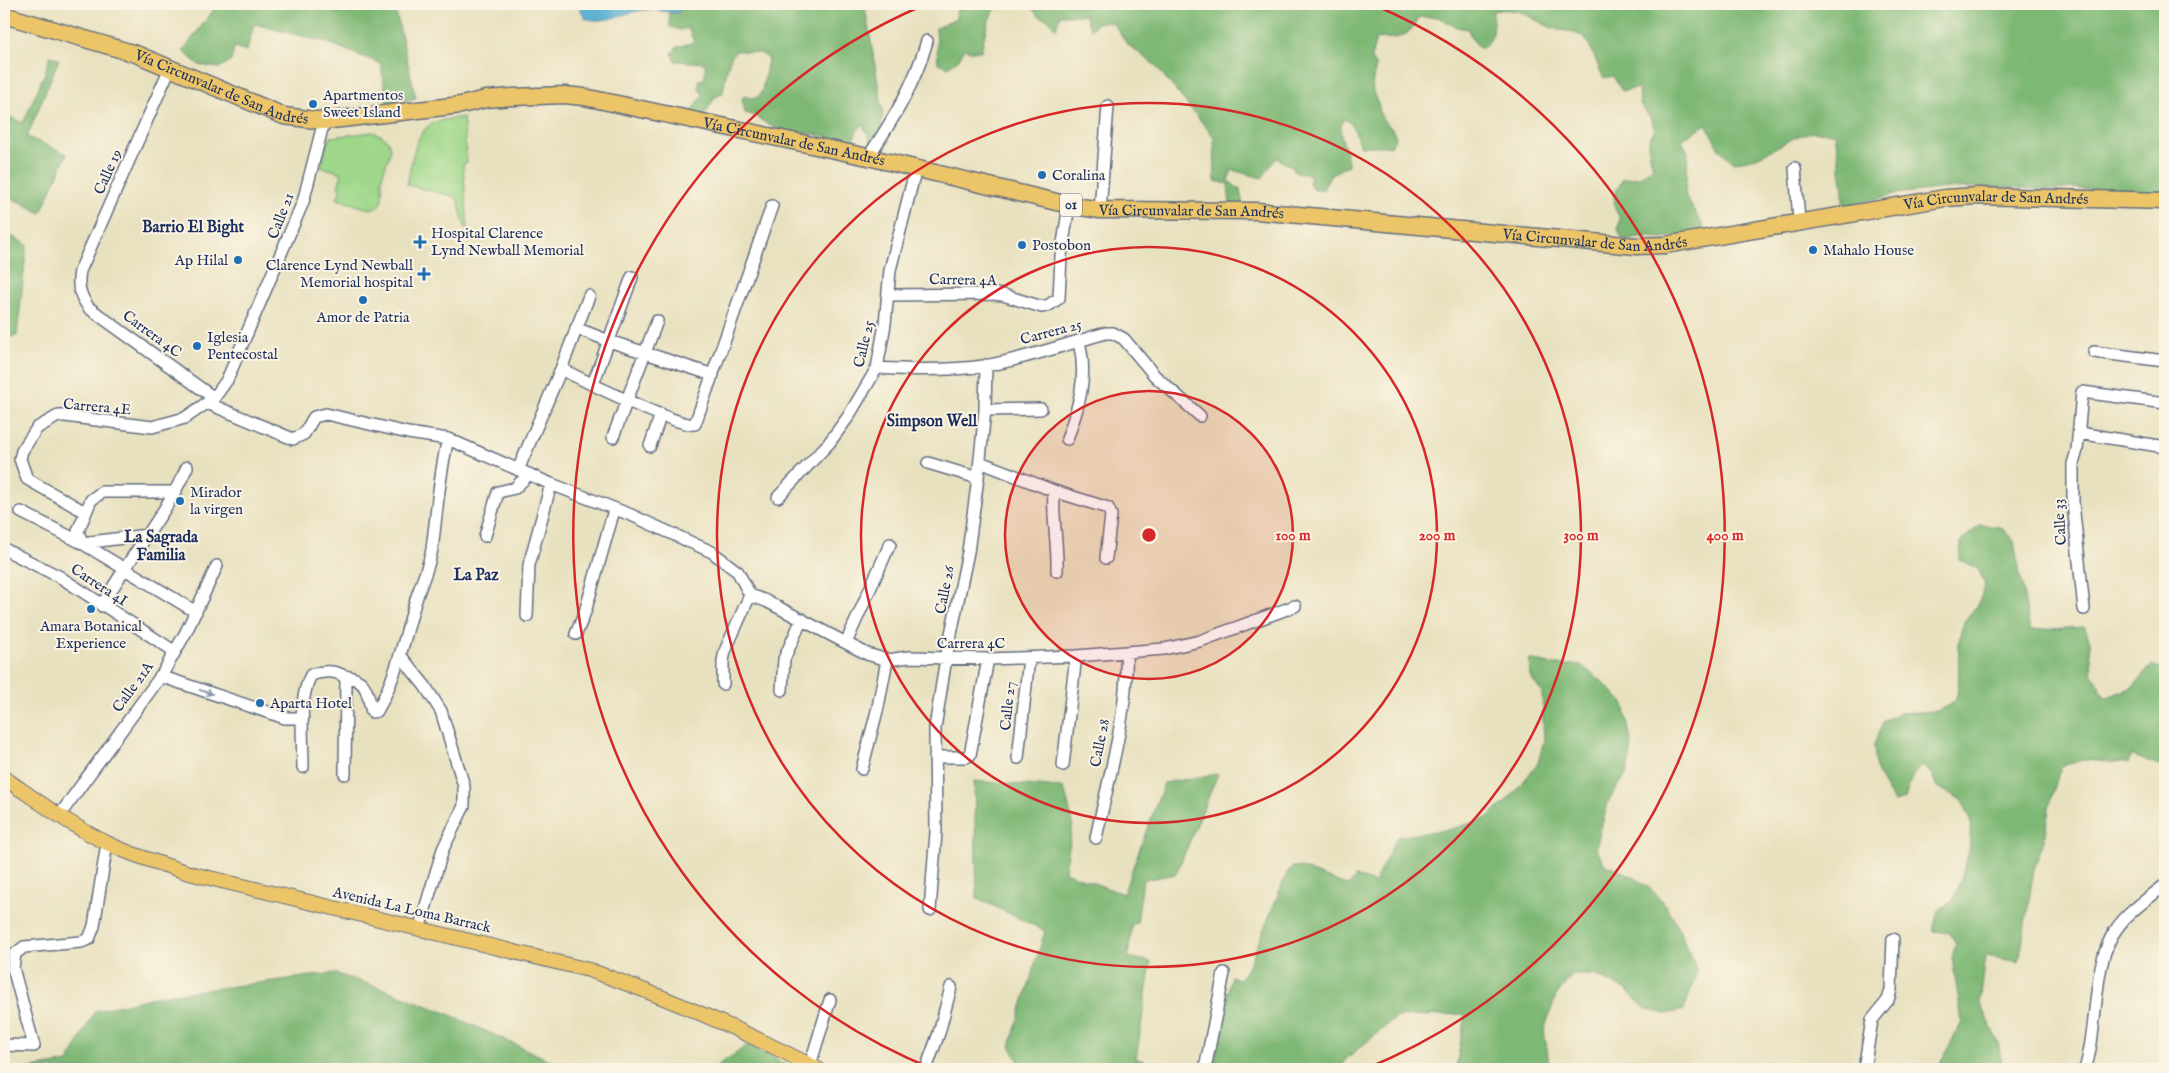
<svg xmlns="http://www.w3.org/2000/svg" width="2169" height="1073" font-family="'IM FELL English',serif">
<rect width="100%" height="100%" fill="#fcf5e5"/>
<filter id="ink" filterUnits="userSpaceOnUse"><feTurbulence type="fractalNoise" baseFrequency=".02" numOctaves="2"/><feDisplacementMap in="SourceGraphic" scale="10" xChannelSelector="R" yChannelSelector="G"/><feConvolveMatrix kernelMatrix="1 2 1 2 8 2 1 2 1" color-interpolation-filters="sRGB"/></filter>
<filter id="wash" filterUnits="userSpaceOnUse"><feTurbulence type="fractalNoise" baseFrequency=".0096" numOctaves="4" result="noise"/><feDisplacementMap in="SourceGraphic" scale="20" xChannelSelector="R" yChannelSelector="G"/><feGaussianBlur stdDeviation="1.12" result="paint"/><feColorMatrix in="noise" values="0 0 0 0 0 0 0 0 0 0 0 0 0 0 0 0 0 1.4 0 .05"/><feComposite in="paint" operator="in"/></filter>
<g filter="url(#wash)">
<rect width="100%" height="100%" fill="#e8e1bf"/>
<path fill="#9ed789" stroke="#5c8374" d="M463,117L467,163L463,164L468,228H465L458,200L453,196L407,185C412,164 413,132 435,122C443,119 454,119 463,117Z
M373,132C403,142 385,160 382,178C381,191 388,207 369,209L337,199L341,188L338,187L342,173L321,167L327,143L331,137Z"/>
<path fill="#7eb875" stroke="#4c746a" d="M218,4H323L326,8L340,11L341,4H394L416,98L387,104L381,64L329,43L254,24L247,51L234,47L231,61L219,68L199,65L183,51Z
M682,4H868L865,7L883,112L881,124L890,141L881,153C869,147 870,134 862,125L857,131L852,143L835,140L827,136L782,130L768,125L756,116L745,113L742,98L745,96L750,98L758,97L762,91L768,60L767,57C760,52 757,53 749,52C745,52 741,50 737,51C727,53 726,84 722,94L715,97L702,119L694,115L692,110L703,95L699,89V80L705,78V63L675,61L672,53L677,47L694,42L688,28L681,30L670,27L669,13H676L682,8Z
M957,4H1006C1003,6 998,7 995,10C987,17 984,41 981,51H969L965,48L959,59L948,67L938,63L936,28L956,19Z
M1028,4H2165V193L2125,194L2076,188L2052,190L2007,187L1947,188L1895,194L1843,207V191L1835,133C1826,133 1813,131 1804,134C1779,143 1760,161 1733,162L1719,149L1706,124L1682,140L1688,153L1685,195L1706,231L1663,238L1639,237L1623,240L1618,230L1620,218L1615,209L1614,195L1623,179L1640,177L1653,167C1649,152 1645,142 1655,130L1652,120L1640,104L1639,88L1622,91L1613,76L1604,78C1597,67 1592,46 1585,39C1576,31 1567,32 1556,29C1532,22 1523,5 1493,11C1492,30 1498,36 1481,49L1471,38L1468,29L1456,27L1438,17H1419C1409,38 1397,40 1376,38L1371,58L1376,66C1372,83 1370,88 1378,104C1380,108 1379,112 1381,116C1385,125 1393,125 1396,138L1391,146H1361C1356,136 1355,124 1344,119C1335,133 1348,148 1348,165L1330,175L1323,190H1314L1309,183L1311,175L1301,174L1293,170L1291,166L1276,158L1262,178L1232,170L1228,180L1240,190L1243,206H1230L1228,184L1215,181L1214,137L1155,65L1127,44L1113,23L1098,22L1091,30L1085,15H1060L1056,29L1049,20L1039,16Z
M50,56L59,59L27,137L67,154L41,213L4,194V114L23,123L44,75Z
M4,232L27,245L17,336L4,337Z
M1980,525L2001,527L2014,541L2030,630L2085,627L2090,642L2092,673L2105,698L2133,687L2152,665L2165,670V761L2163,767L2131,755L2128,763L2084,760L2061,766L2050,803L2044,840L2034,869L2019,962L1986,956L1980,1004L1998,1042L2003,1069H1940L1941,1061L1962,1022L1952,957L1956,944L1950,933L1933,931L1938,910L1952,902L1958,889L1969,852L1971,820L1962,800L1937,787L1932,775L1923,765C1911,772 1909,786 1905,799L1894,802L1876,771L1874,744L1884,721L1898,713L1937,711L1955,702C1962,681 1956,658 1960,636C1962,622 1971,615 1978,603C1981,598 1983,591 1985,585L1978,569L1960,560L1961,541Z
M1529,659L1553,665H1581L1604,683L1624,704L1632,746L1627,773L1608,802L1596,848L1605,865C1666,885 1673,916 1697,971L1684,1010L1666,1014L1646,1009L1625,989L1596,976L1573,974L1556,996L1544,1030L1550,1069H1456L1465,1014L1397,1017L1346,1059L1340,1069H1213L1231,976L1238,979L1243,975L1250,963L1287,873L1292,867H1299L1349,886L1356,876L1374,883L1397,837L1451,829L1485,819L1506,802L1537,765L1544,741L1542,693L1530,676Z
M1218,774L1176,874L1143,880L1137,923L1132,924L1128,957L1151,962L1136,1059L1176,1069H1023L1010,1046L1045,931L977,898L974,781L1064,788L1073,823L1065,872L1123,894L1164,783Z
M334,973L387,990L446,1013L569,1069H26L68,1062L95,1011L159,996Z
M748,1045L794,1069H712Z"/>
<path fill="#53afd1" stroke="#376f98" d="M323,4H341L340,11L333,12Z
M578,4H682L679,12C667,14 656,8 644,10C624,12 606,25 585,18Z"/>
</g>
<g filter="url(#ink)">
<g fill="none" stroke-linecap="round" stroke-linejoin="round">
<defs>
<path id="minor" d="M170,68L80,271C77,286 80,296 89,308L214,398
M868,157C893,120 915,84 927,41
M1795,168L1799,221
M1100,210L1108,106
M888,295L992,294L1003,295L1042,307L1049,305L1059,298L1061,256L1069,205
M576,328L609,341L713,375
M2094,352L2165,361
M877,368C912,370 949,371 984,366C1026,359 1066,344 1106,333H1113L1124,339L1155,376L1200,416
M561,369C581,379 680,428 695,424L772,206
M593,384L632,277
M207,403L293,439L304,434L314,417L326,414L408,433L448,439L551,484L631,515L712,552L738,572L750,595
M985,410L1041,409
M2079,433L2165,447
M613,437L657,321
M1067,439C1079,406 1088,377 1079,342
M650,446L661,414
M980,462L1054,491L1108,508L1111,515L1106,558
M928,463L978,478
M518,470L561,369L589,296
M1054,491C1052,518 1058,544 1057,571
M176,492H102L91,500L78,531L82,543L196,612
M778,497L829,443L848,417L877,368L885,324L890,270L916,168
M21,512L82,543L148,535
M85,512L27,479L20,459L22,451L37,428L58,416H65L152,427L185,418L214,398L227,380L303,202L324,121
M485,536L498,492L515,488L529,474
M4,549L60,577L174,651
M102,606C128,558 165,517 187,467
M2084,609L2073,503V464L2077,450L2082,392L2165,403
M527,616L529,565L551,484
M576,634L585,612L614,510
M846,643L890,544
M400,655L425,686L441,711L464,786V806L443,849L419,929
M160,676L285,718H303
M344,676C368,679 367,693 372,712L377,711C396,678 404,640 415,603C420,585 429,568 432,549C437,512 439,475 448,439
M723,684V661L725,651L750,595L766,601L867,654L887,660L909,657L988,659L1076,656L1164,649L1200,641L1295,606
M782,690L784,659L802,619
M935,757H966L970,755L988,659
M1018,758L1029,658
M1063,765L1076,656
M303,767C303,740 298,698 311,675C322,671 333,670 344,676L346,681L345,774
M862,769L878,707L887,660
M59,816L163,673L186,632L217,566
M1096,838C1108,780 1129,711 1126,652
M930,910L936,832L935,728L946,658L968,552L978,478L985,410L986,365
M4,1045L34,1046L13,968L15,954L24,947L81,942L89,939L94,926L107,843
M810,1065L830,1000
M926,1069L939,1033L951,987
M1205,1069L1224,973
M1864,1069L1872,1020L1888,1000L1891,990L1893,939
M2085,1069C2099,1028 2091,962 2117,928C2129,911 2149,898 2165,885"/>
<path id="major" d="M4,778C38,801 71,826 109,844C134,856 162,864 189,873L589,970C667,997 744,1031 818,1069"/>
<g id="highway">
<path id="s1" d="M4,15L136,54L284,116L324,121L461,105L486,99L513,97L564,95L584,97L868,157L1069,205L1100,210L1256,211L1636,246L1665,245L1945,198L1977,196L2165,201"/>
</g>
</defs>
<use href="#minor" stroke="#636d80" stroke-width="14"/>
<use href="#major" stroke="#636d80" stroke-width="16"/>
<use href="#highway" stroke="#636d80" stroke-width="19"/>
<use href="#minor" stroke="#fff" stroke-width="11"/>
<use href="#major" stroke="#edc569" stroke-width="14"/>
<use href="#highway" stroke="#edc569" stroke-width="16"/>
</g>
<defs><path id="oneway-solid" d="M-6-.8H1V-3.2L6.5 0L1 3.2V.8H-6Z" transform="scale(1.25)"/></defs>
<use fill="#8d97ae" href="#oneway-solid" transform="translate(206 692) rotate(18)"/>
</g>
<circle cx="1149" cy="535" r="144" fill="#d62828" fill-opacity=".12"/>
<g fill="none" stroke="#d62828" stroke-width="2.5">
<circle cx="1149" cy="535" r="144"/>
<circle cx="1149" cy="535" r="288"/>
<circle cx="1149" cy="535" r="432"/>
<path d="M933 1069A576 576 0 0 1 924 5M1374 5A576 576 0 0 1 1365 1069"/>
</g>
<g fill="#1f6fb2" stroke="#fcf5e5" stroke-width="2">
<circle cx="313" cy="104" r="5"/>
<circle cx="1042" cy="175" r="5"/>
<path d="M417.5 234.5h5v5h5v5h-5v5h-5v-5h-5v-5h5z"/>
<circle cx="1022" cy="245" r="5"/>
<circle cx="1813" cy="250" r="5"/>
<circle cx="238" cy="260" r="5"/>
<path d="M421.5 266.5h5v5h5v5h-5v5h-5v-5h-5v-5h5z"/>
<circle cx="363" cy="300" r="5"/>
<circle cx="197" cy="346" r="5"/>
<circle cx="180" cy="501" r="5"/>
<circle cx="91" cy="609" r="5"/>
<circle cx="260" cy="703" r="5"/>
</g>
<g text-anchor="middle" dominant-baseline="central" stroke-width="4" stroke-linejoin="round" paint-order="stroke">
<rect fill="#fcf5e5" stroke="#5e6a86" stroke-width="1" x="1060" y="193.5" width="22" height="23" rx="4"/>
<g font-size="14" font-weight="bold" fill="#1b2f5e">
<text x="1071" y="205">01</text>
</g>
<g font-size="15" fill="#1b2f5e" stroke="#fcf5e5">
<text stroke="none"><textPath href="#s1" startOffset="230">Vía Circunvalar de San Andrés</textPath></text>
<text stroke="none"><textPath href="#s1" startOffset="815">Vía Circunvalar de San Andrés</textPath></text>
<text transform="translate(108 172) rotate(-66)">Calle 19</text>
<text stroke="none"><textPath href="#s1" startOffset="2030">Vía Circunvalar de San Andrés</textPath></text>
<text stroke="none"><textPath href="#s1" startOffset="1220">Vía Circunvalar de San Andrés</textPath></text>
<text transform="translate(281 216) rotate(-69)">Calle 21</text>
<text stroke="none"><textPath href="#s1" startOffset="1625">Vía Circunvalar de San Andrés</textPath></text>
<text transform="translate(963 280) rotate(1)">Carrera 4A</text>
<text transform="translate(1051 332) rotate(-15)">Carrera 25</text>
<text transform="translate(152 334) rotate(36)">Carrera 4C</text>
<text transform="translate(864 344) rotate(-77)">Calle 25</text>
<text transform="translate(97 407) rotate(5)">Carrera 4E</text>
<text transform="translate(2060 522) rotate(-94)">Calle 33</text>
<text transform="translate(99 585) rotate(33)">Carrera 4I</text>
<text transform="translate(945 590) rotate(-79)">Calle 26</text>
<text x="971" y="643">Carrera 4C</text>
<text transform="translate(133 687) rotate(-54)">Calle 21A</text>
<text transform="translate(1008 706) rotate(-84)">Calle 27</text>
<text transform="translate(1100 743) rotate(-79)">Calle 28</text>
<text transform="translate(412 910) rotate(13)">Avenida La Loma Barrack</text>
</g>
<g font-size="15" fill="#1b2f5e" stroke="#fcf5e5" text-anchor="start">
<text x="323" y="95">Apartmentos<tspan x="323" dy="17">Sweet Island</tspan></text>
<text x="1052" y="175">Coralina</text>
<text x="431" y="233">Hospital Clarence<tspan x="431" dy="17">Lynd Newball Memorial</tspan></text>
<text x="1032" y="245">Postobon</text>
<text x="1823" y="250">Mahalo House</text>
<text x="228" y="260" text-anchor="end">Ap Hilal</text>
<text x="413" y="265" text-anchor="end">Clarence Lynd Newball<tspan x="413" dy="17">Memorial hospital</tspan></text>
<text x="363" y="317" text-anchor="middle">Amor de Patria</text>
<text x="207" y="337">Iglesia<tspan x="207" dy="17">Pentecostal</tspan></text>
<text x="190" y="492">Mirador<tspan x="190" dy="17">la virgen</tspan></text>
<text x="91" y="626" text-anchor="middle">Amara Botanical<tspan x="91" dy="17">Experience</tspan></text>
<text x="270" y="703">Aparta Hotel</text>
</g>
<g font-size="16" font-weight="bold" fill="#1b2f5e" stroke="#fcf5e5">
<text x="193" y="228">Barrio El Bight</text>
<text x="932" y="422">Simpson Well</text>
<text x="161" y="538">La Sagrada<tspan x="161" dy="18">Familia</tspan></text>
<text x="476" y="576">La Paz</text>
</g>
</g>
<circle cx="1149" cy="535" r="8" fill="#d62828" stroke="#fcf5e5" stroke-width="2.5"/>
<g font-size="15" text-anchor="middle" font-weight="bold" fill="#d62828" stroke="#fcf5e5" stroke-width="4" stroke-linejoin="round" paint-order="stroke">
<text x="1293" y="540">100 m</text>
<text x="1437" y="540">200 m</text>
<text x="1581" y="540">300 m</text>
<text x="1725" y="540">400 m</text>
</g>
<rect width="2169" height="1073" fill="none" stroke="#fcf5e5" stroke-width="20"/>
</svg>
